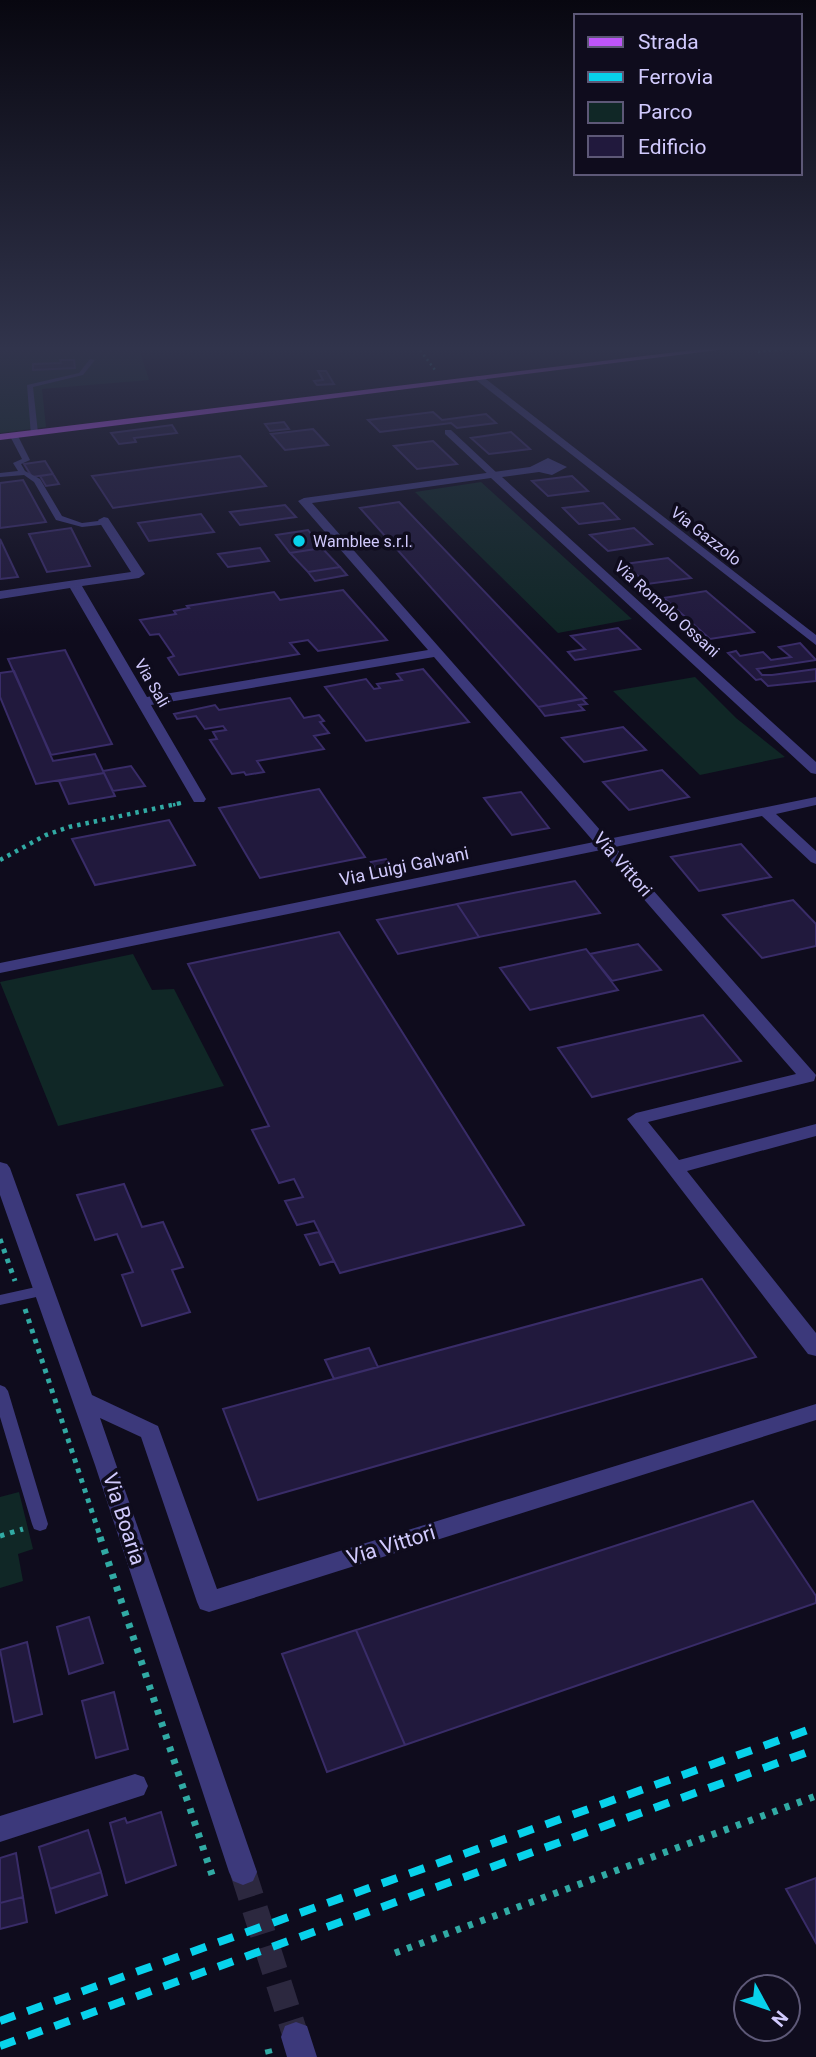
<svg xmlns="http://www.w3.org/2000/svg" width="816" height="2057" font-family="Roboto,sans-serif">
<rect width="100%" height="100%" fill="#0f0c1d"/>
<path fill="#102726" d="M0,346H138L149,380L42,389L46,427L0,433Z
M481,482L632,619L558,633L415,492Z
M695,677L736,718L785,757L700,775L613,691Z
M133,954L152,990L174,989L224,1086L58,1126L0,982Z
M19,1492L33,1549L18,1554L23,1581L0,1588V1497Z"/>
<path fill="#21193d" stroke="#392c68" stroke-width="2" d="M60,360H74L75,368L33,370V364L61,363Z
M318,371H326L334,384L317,385L314,381L323,380Z
M433,412L442,420L486,414L496,423L457,428L451,423L380,432L368,420Z
M284,422L289,429L270,431L265,424Z
M172,425L177,433L134,438L136,442L119,444L111,433Z
M313,429L328,445L285,450L271,434Z
M511,432L530,449L489,454L471,438Z
M433,441L457,464L417,469L394,446Z
M240,456L266,486L113,508L92,476Z
M45,461L53,474L32,477L24,464Z
M53,474L59,484L46,486L40,476Z
M572,476L588,491L548,496L532,481Z
M23,480L46,522L0,528V483Z
M399,502L586,698L538,707L360,508Z
M603,503L619,519L579,524L563,508Z
M285,505L296,517L240,525L230,512Z
M201,514L214,532L149,541L138,523Z
M71,528L90,566L47,572L29,534Z
M634,528L652,544L608,551L590,535Z
M308,530L322,548L290,553L276,535Z
M0,539L18,577L0,579Z
M260,548L269,561L228,567L218,554Z
M322,548L340,567L308,572L290,553Z
M668,558L691,578L647,584L625,564Z
M340,567L347,575L315,581L308,572Z
M343,590L387,640L318,651L308,640L290,643L299,654L179,675L168,658L174,656L159,634L150,635L140,620L176,614L174,611L189,608L187,606L274,592L280,600Z
M706,591L754,632L710,639L664,598Z
M618,628L640,649L575,660L568,652L585,649L571,636Z
M800,643L816,660L757,669L762,675H772L816,669V681L768,686L761,679L756,680L728,653L736,651L740,656L763,652L771,660L791,657L779,647Z
M65,650L112,744L51,755L8,659Z
M423,669L469,722L366,741L325,687L366,679L374,689L380,688L377,684L402,680L397,674Z
M14,671L53,761L95,754L104,773L36,784L0,697V673Z
M290,698L304,718L319,715L324,721L320,722L329,733L314,736L324,749L257,761L264,772L246,775L244,772L232,774L210,740L217,739L213,732L226,730L223,726L205,729L196,716L177,719L174,714L215,705L219,710Z
M582,699L587,704L579,705L584,710L545,716L538,707Z
M623,727L646,750L584,762L562,738Z
M131,766L145,786L113,791L103,771Z
M662,770L689,797L629,810L603,782Z
M104,773L115,796L69,804L59,781Z
M319,789L365,857L260,878L219,808Z
M521,792L549,828L512,835L484,798Z
M169,820L195,865L95,885L72,839Z
M741,844L771,877L699,891L671,857Z
M386,859L393,869L378,872L371,862Z
M575,881L600,913L479,937L457,904Z
M793,900L816,924V946L762,958L723,915Z
M457,904L479,937L398,954L377,920Z
M339,932L524,1225L340,1273L314,1221L297,1225L285,1201L303,1197L294,1179L279,1183L252,1130L269,1126L188,964Z
M638,944L661,970L612,981L590,954Z
M586,949L618,990L530,1010L500,968Z
M703,1015L741,1061L592,1097L558,1048Z
M124,1184L142,1227L163,1222L183,1267L172,1270L190,1312L142,1326L122,1275L133,1272L117,1234L95,1240L77,1195Z
M319,1232L334,1261L320,1265L305,1235Z
M702,1279L756,1357L258,1500L223,1409Z
M369,1348L378,1367L334,1379L325,1360Z
M753,1501L816,1596V1603L405,1745L356,1630Z
M89,1617L103,1663L69,1674L57,1627Z
M356,1630L405,1745L327,1772L282,1654Z
M27,1642L42,1714L14,1722L0,1650Z
M114,1692L128,1749L96,1758L82,1701Z
M161,1812L176,1865L126,1883L110,1823L125,1818L127,1823Z
M88,1830L101,1872L50,1889L39,1847Z
M16,1853L23,1897L0,1903V1858Z
M101,1872L107,1895L56,1913L50,1889Z
M816,1878V1943L786,1889Z
M23,1897L27,1922L0,1929V1903Z"/>
<g fill="none" stroke-linecap="round" stroke-linejoin="round">
<path stroke="#2c283f" stroke-width="26" stroke-dasharray="26 13" stroke-linecap="butt" d="M243,1872L296,2037"/>
<path stroke="#31aaa4" stroke-width="2.5" stroke-dasharray="2 3.5" stroke-linecap="butt" d="M417,346L435,370
M758,352L809,346"/>
<path stroke="#31aaa4" stroke-width="3.5" stroke-dasharray="2.5 4.5" stroke-linecap="butt" d="M173,805L181,803"/>
<path stroke="#31aaa4" stroke-width="4.5" stroke-dasharray="3.5 5" stroke-linecap="butt" d="M0,860L46,835L69,827L181,803"/>
<path stroke="#31aaa4" stroke-width="5" stroke-dasharray="4.5 6" stroke-linecap="butt" d="M0,1239L15,1281
M25,1309L101,1539
M0,1536L23,1529"/>
<path stroke="#31aaa4" stroke-width="7" stroke-dasharray="5 8" stroke-linecap="butt" d="M100,1537L214,1881
M395,1953L816,1796
M268,2049L270,2057"/>
<path fill="#3c397b" fill-rule="evenodd" d="M90,359L95,360L83,375L33,387L38,433L31,435L27,385L79,373Z
M445,430H451L497,473V477H491L445,434Z
M12,436H18L30,460L21,464L25,471L40,479L62,516L82,523L106,520L110,522L109,524L82,527L56,520L34,482L24,475L0,477V473L18,471L13,463L22,459L11,438Z
M45,1285L50,1286L52,1290L50,1294L0,1305V1295Z
M0,1385L5,1387L8,1391L48,1524L46,1529L40,1531L34,1529L32,1524L0,1417Z"/>
<path fill="#3c397b" fill-rule="evenodd" d="M476,376H482L816,635V645L476,380Z
M548,458L567,467L552,475L539,472L502,477L816,762V774L811,773L491,478L312,503L608,839L816,797V805L776,814L816,851V864L811,862L762,816L615,847L816,1075L814,1081L648,1122L679,1160L816,1124V1136L687,1171L816,1333V1356L808,1354L627,1119L636,1113L796,1074L601,850L0,973V963L594,842L434,657L151,705L206,799L204,802H194L70,588L0,599V591L131,572L98,520L104,517L108,518L145,574L139,578L82,586L147,697L428,650L298,501L304,498L530,467Z
M0,1162L7,1164L10,1168L92,1395L158,1426L217,1589L816,1404V1420L209,1612L200,1609L197,1602L141,1437L100,1418L257,1872L253,1881L243,1885L233,1881L229,1872L95,1465L0,1195Z
M135,1774L144,1777L148,1786L144,1795L0,1842V1816Z
M296,2022L307,2026L317,2057H287L281,2037L285,2026Z"/>
<path fill="#be55f9" fill-rule="evenodd" d="M726,346H750L0,440V434Z"/>
<path stroke="#08d2eb" stroke-width="8" stroke-dasharray="16 13" stroke-linecap="butt" d="M0,2021L816,1727
M0,2046L816,1749"/>
</g>
<linearGradient id="sky" x2="0" y2="1"><stop stop-color="#080710"/><stop offset="0.55" stop-color="#31344c"/><stop offset="1" stop-color="#31344c" stop-opacity="0"/></linearGradient>
<rect width="816" height="634" fill="url(#sky)"/>
<circle fill="#08d2eb" stroke="#0f0c1d" stroke-width="2.5" cx="299" cy="541" r="7"/>
<g text-anchor="middle" dominant-baseline="central" stroke-width="7" stroke-linejoin="round" paint-order="stroke">
<g font-size="16" fill="#d1cafd" stroke="#0f0c1d">
<text transform="translate(706 536) rotate(38)">Via Gazzolo</text>
<text transform="translate(667 609) rotate(42)">Via Romolo Ossani</text>
<text transform="translate(152 683) rotate(60)">Via Sali</text>
</g>
<g font-size="16" fill="#d1cafd" stroke="#0f0c1d" text-anchor="start">
<text x="313" y="541">Wamblee s.r.l.</text>
</g>
<g font-size="18" fill="#d1cafd" stroke="#0f0c1d">
<text transform="translate(623 864) rotate(49)">Via Vittori</text>
<text transform="translate(404 866) rotate(-12)">Via Luigi Galvani</text>
</g>
<g font-size="21" fill="#d1cafd" stroke="#0f0c1d">
<text transform="translate(124 1519) rotate(72)">Via Boaria</text>
<text transform="translate(391 1545) rotate(-17)">Via Vittori</text>
</g>
</g>
<rect x="574" y="14" width="228" height="161" fill="#0f0c1d" stroke="#5d5877" stroke-width="2"/>
<rect x="588" y="37" width="35" height="10" fill="#be55f9" stroke="#5d5877" stroke-width="2"/>
<text x="638" y="49" font-size="21" fill="#d1cafd">Strada</text>
<rect x="588" y="72" width="35" height="10" fill="#08d2eb" stroke="#5d5877" stroke-width="2"/>
<text x="638" y="84" font-size="21" fill="#d1cafd">Ferrovia</text>
<rect x="588" y="102" width="35" height="21" fill="#102726" stroke="#5d5877" stroke-width="2"/>
<text x="638" y="119" font-size="21" fill="#d1cafd">Parco</text>
<rect x="588" y="136" width="35" height="21" fill="#21193d" stroke="#5d5877" stroke-width="2"/>
<text x="638" y="154" font-size="21" fill="#d1cafd">Edificio</text>
<g transform="translate(767 2008) rotate(130)"><circle r="33" fill="#0f0c1d" stroke="#5d5877" stroke-width="2"/>
<path d="M0-5L12 26L0 18L-12 26Z" fill="#08d2eb"/>
<text y="-10" font-size="19" font-weight="bold" text-anchor="middle" fill="#d1cafd">N</text>
</g>
</svg>
